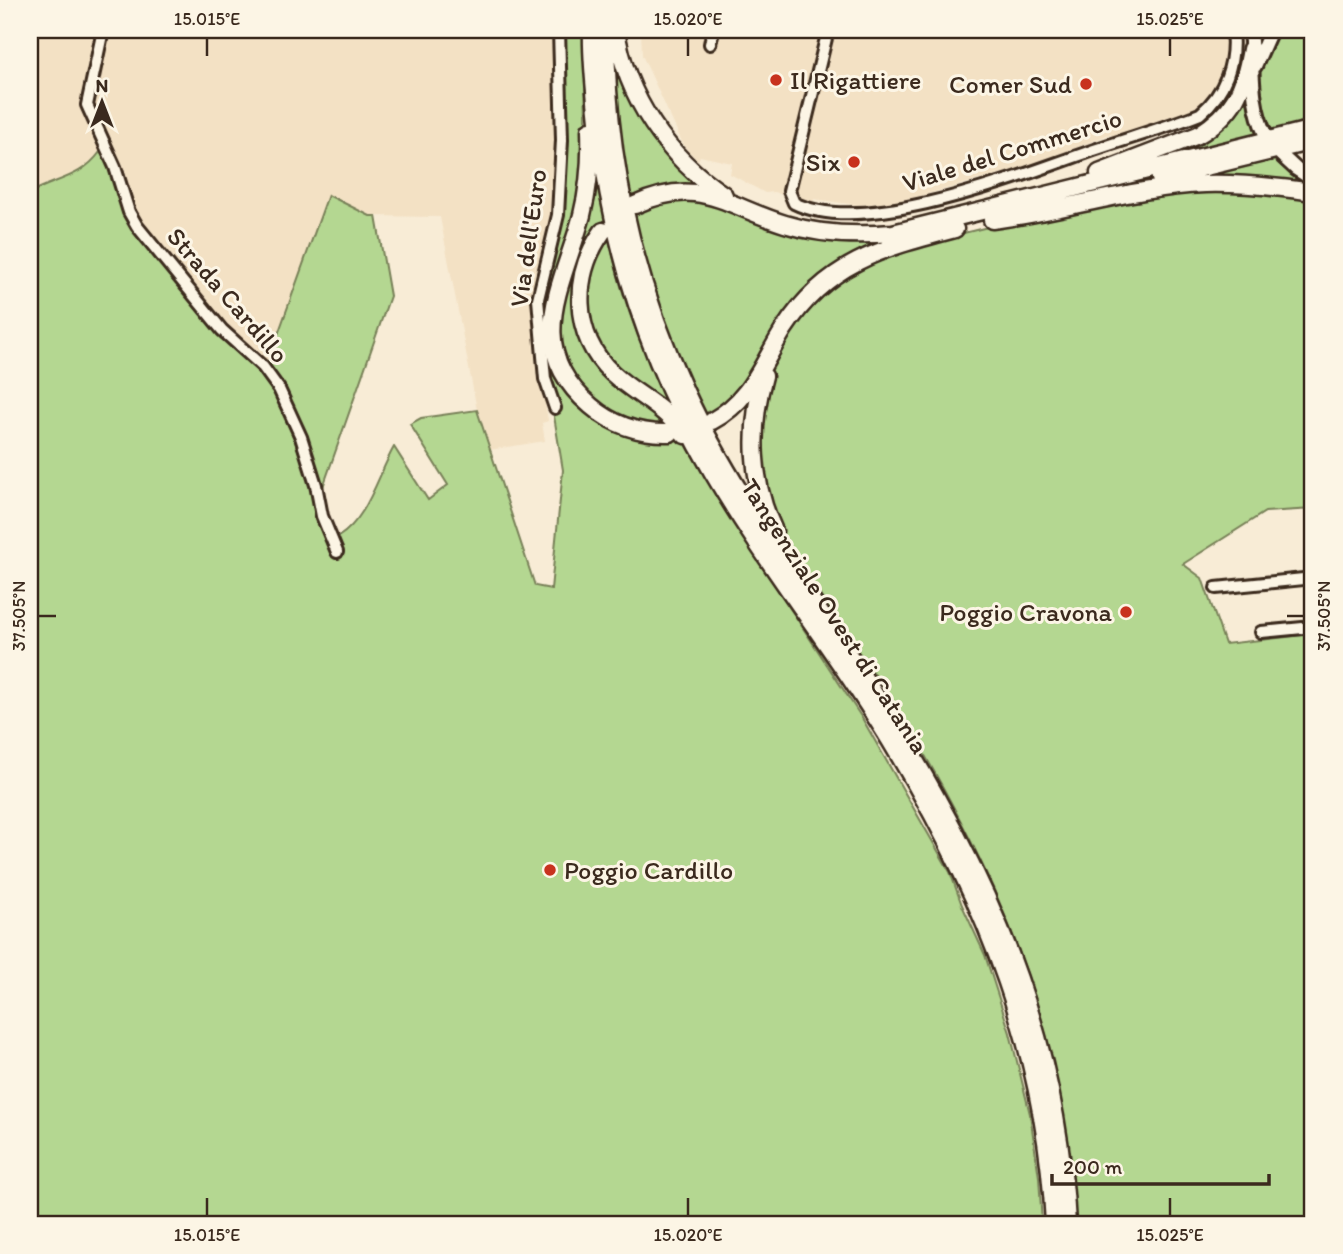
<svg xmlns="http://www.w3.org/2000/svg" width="1343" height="1254" font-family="Itim,sans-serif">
<rect width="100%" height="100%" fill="#f8ecd6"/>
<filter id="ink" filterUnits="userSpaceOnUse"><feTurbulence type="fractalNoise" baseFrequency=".0143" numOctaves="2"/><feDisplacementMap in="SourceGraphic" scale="14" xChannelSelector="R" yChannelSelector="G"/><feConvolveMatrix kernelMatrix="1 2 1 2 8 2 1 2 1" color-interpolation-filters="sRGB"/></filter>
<g filter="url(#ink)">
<path fill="#f3e1c4" d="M30,30H554L558,141L553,216L531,311L548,421L542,423L545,441L489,450L477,410L440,217L370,216L264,375L211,324L134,229L100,152L91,164L74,175L46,184L30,193Z
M641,30H1227L1229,37L1227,64L1219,85L1201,109L1184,116L1116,138L1110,134L1033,165L913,198L883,203L856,205L814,199L812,206L774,192L765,193L730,174L732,163L700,156L698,161L689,152L682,142L642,55Z"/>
<path fill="#b4d791" stroke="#788058" stroke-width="2" d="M562,30H584C584,83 589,136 583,189C578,230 556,266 549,306C536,382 601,440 673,437L667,428C653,429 638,425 624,420C574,401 550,355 557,303L587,205L593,156C603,209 612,264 630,314C642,349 657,381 673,414C625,374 580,363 583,290C584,270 591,250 605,235L603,227L586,251L577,278L578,316L587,344L608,373L655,407L679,433L740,532L862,718L950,872L962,905L985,955L1010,1033L1030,1114L1039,1177L1042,1224H30V193C57,178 81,178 100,152L111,170L134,229L211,324L264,375L280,403L310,481L324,536L339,543L338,537C368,518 377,477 394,447L428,500L448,485L410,424L421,418L477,410L535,586L551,589L563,470L553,410L558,409L547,367L548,356L541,316L543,293L561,219L566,115Z
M1277,30H1313V124L1272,134C1250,101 1258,62 1277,30Z
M614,50L623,74L705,186L693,195L750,219L894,239L832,270L744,391L706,419L670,341L637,239L618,123Z
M1247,88L1248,105L1257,137L1133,169L1200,137Z
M1271,157L1295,178L1306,184H1161Z
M1197,188L1313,198V509L1265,512L1183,564L1202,578L1225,644L1313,634V1224H1074C1071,1176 1067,1129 1057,1082C1030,949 967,823 897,708C885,687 869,667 855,647C831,612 807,577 783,542L773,521L759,477L764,385L784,339L812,302L850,271L919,244L988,227Z
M328,195L370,216H376L390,296L323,487C310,444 295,401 267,365Z"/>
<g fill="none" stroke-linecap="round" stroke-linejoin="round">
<defs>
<path id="minor" d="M103,30L87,105L115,167L129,212L137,226L222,330L263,367L279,389L301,437L316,485L322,516L337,552
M828,30L789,191L794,203C865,238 1022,175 1094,150C1129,138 1165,128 1200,114C1225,93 1236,63 1232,30
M710,44L713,30
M555,408L545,379L538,299L558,215L562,140L559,30
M1216,588L1313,578
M1261,632L1313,627"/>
<path id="major" d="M1250,30C1254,66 1249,100 1265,134
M1255,66L1271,30
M1281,155L1296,169L1313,180"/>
<path id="highway" d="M592,30C591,60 595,91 598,121C611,245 650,365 713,473C770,571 843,659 900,757C987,904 1046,1052 1054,1224
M606,30C606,155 633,278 685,391C730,489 795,574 854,663C970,839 1057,1010 1067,1224
M616,30C626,97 668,158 724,195
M590,130C591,158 589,187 582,215C564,284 521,347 591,406C613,425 641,434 670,433
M1099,173L1198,135C1234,113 1244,90 1251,49
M1160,178L1313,141
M635,205C699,175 726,206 785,224C820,235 856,236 893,233L1313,129
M992,220C1064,211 1133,187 1205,184C1241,183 1278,187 1313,192
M603,231C572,274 571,334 612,373C637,396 663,405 685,435
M764,376C749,428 751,482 774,531
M712,421C751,400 762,364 784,329C827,262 883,248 955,229"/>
</defs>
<use href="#minor" stroke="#3b2a1e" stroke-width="16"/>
<use href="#major" stroke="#3b2a1e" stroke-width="18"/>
<use href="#highway" stroke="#3b2a1e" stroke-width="21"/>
<use href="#minor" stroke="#fcf5e5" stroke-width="10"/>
<use href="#major" stroke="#fcf5e5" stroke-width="12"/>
<use href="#highway" stroke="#fcf5e5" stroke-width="16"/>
</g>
</g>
<path fill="none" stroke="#3b2a1e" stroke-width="2.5" d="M207,38V56M688,38V56M1170,38V56M38,616H56M1287,616H1304M207,1198V1216M688,1198V1216M1170,1198V1216"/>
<g fill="#c8321e" stroke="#fcf5e5" stroke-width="2.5">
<circle cx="776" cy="80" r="7"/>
<circle cx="1086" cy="84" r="7"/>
<circle cx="854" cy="162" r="7"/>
<circle cx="1126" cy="612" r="7"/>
<circle cx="550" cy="870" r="7"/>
</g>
<g text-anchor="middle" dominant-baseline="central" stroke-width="6" stroke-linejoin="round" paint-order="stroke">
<g font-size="26" fill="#3b2a1e" stroke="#fcf5e5" text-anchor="end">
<text x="790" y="80" text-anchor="start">Il Rigattiere</text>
<text x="1072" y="84">Comer Sud</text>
<text x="840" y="162">Six</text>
<text x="1112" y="612">Poggio Cravona</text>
<text x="564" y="870" text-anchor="start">Poggio Cardillo</text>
</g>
<g font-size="26" fill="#3b2a1e" stroke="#fcf5e5">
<text transform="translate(1012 150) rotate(-17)">Viale del Commercio</text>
<text transform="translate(528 238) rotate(-82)">Via dell'Euro</text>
<text transform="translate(228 295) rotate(49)">Strada Cardillo</text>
<text transform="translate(835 616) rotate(57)">Tangenziale Ovest di Catania</text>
</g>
</g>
<rect width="1343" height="1254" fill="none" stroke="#fcf5e5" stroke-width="77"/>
<g transform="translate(102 102)" stroke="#fcf5e5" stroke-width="5" paint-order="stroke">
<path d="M0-5L12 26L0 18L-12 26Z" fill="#3b2a1e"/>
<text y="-10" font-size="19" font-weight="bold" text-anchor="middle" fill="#3b2a1e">N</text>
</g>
<path d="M1052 1174v10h217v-10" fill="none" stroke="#3b2a1e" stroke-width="3.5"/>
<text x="1063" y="1174" font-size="21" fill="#3b2a1e" stroke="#fcf5e5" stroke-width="5" paint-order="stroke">200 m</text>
<rect x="38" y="38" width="1266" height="1178" fill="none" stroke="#3b2a1e" stroke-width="2.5"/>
<g font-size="18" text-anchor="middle" fill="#3b2a1e">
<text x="207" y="25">15.015°E</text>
<text x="688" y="25">15.020°E</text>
<text x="1170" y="25">15.025°E</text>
<text transform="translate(19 616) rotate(-90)" y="6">37.505°N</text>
<text transform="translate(1324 616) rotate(-90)" y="6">37.505°N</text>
<text x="207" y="1241">15.015°E</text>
<text x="688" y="1241">15.020°E</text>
<text x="1170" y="1241">15.025°E</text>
</g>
</svg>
